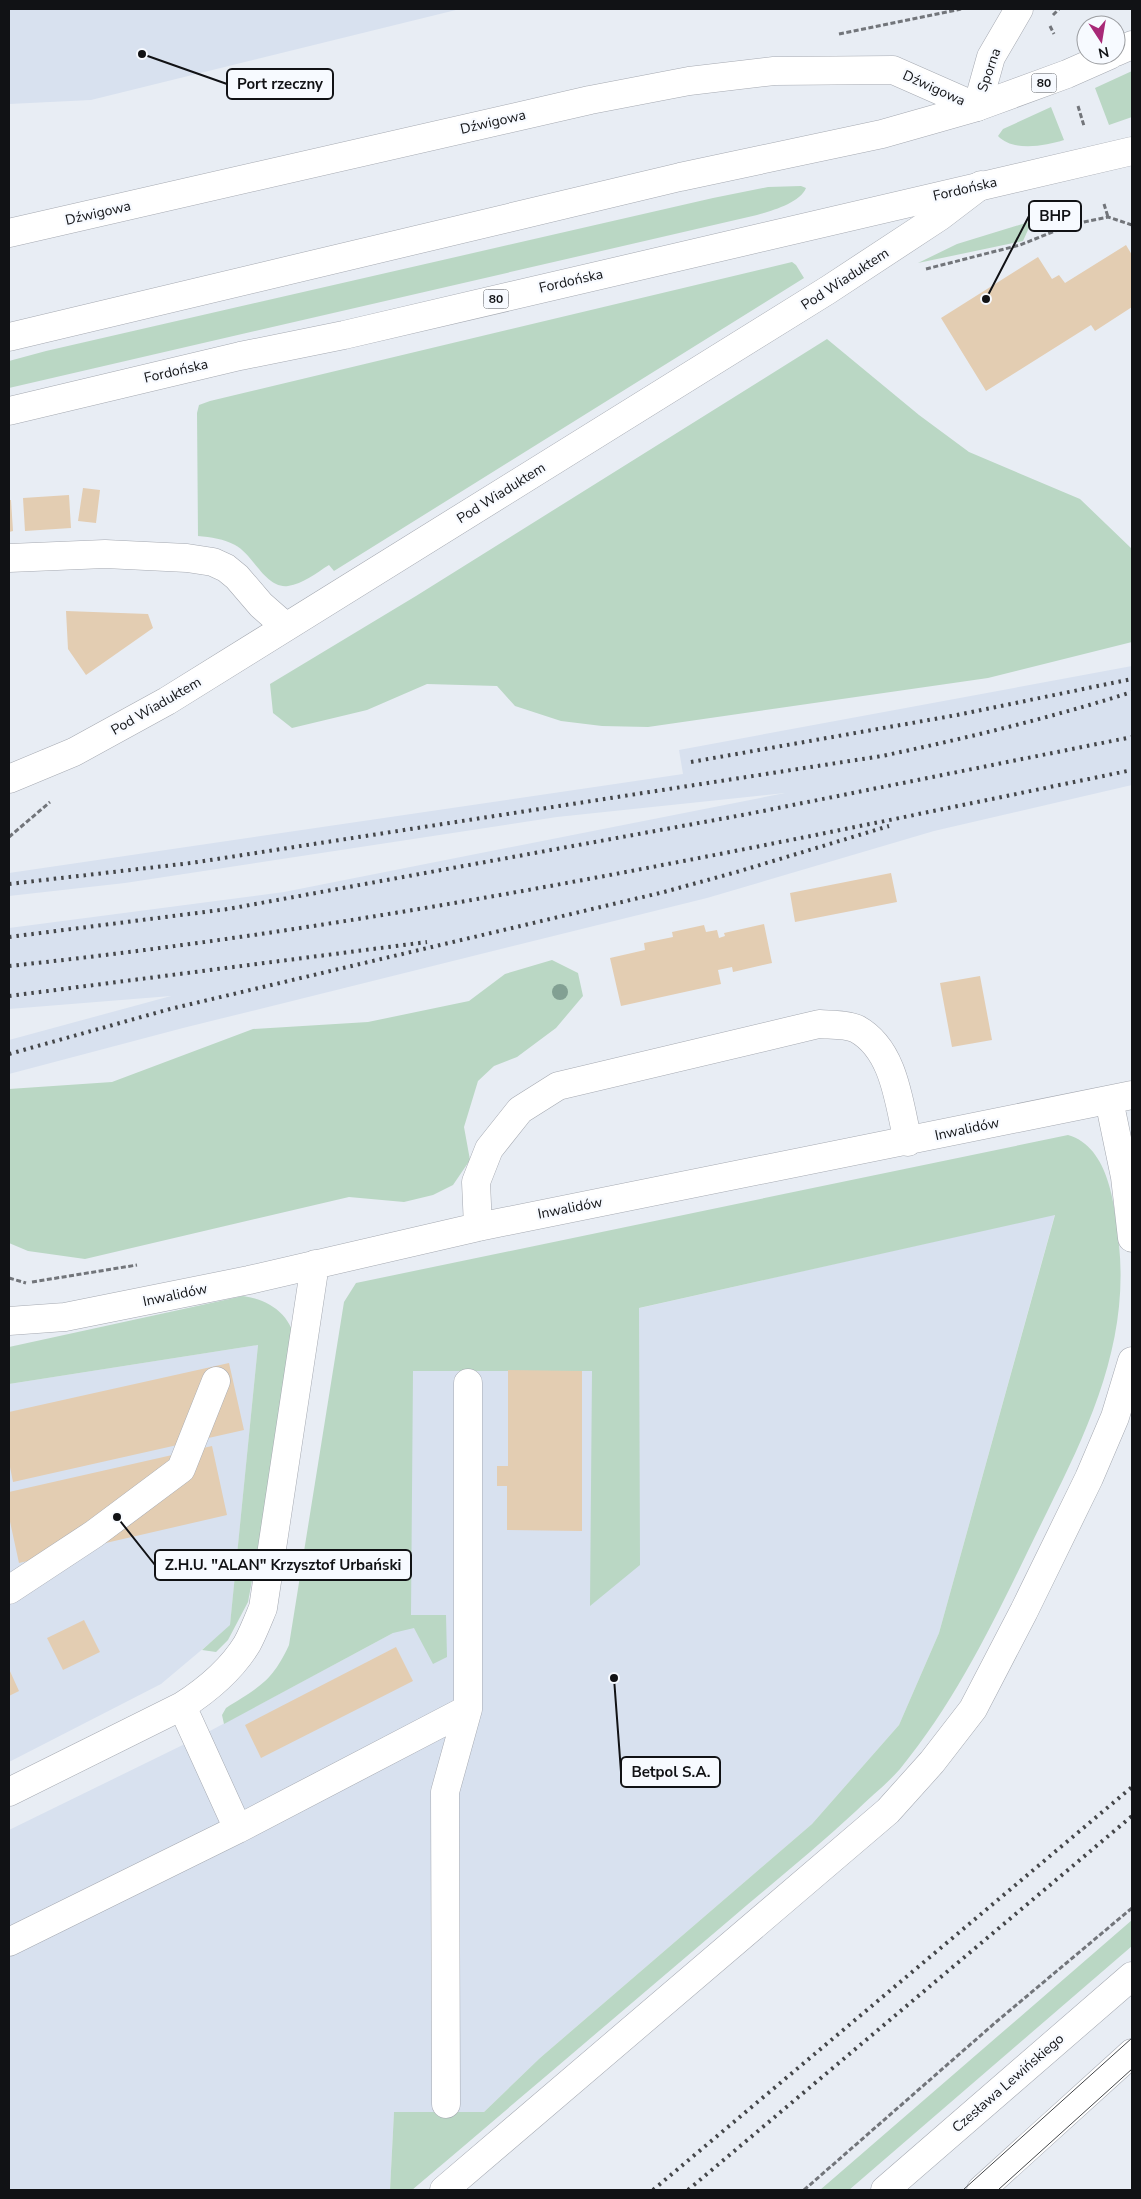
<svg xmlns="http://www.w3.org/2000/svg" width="1141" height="2199" font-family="'Nunito Sans',sans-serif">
<rect width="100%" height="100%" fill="#e8edf4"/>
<path fill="#d8e1ef" d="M9,9H460L91,100L9,104Z
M1132,666V785L934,831L707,898L183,1028L9,1074V1040L171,996L9,1009V928L284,892L785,793L557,817L125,883L9,896V873L683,774L679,750Z
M1055,1214L939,1633L899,1725L812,1824L540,2058L484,2112H394L390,2190H9V1830L195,1739L393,1633L397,1363Z
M258,1345L230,1626L161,1684L9,1762V1384Z"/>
<path fill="#bad7c4" d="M1132,71V117L1109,125L1095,88Z
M1051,107L1064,140C1045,146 1013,152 998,136L1003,129Z
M801,186L806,188C800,203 771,211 757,215L9,388V361L46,351L713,198L768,187Z
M1032,221L1023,241L918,263L957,244Z
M792,262L796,265L804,278L334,571L329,565C316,573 303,584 288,586C265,589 254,555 235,545C224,539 211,537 198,536L197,413L199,405L210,401Z
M827,339L919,415L969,452L1080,499L1132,549V642L988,678L648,727L602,726L561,721L515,706L497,686L427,684L367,710L292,728L273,713L270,684L416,596Z
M552,960L578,973L583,996L556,1028L517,1057L494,1066L478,1081L464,1127L470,1160L453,1185L433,1195L404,1202L349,1197L85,1259L28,1251L9,1243V1089L112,1082L253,1029L368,1022L469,1001L505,974Z
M1068,1135C1110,1147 1115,1208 1119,1245C1129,1341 1090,1426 1048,1510C1004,1599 964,1691 900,1769C887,1784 870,1797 856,1811C816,1848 774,1882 733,1917C626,2008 519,2099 412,2190H390L394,2112H484L540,2058L812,1824L899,1725L939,1633L1055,1215L639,1308L640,1565L590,1606L592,1371H413L411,1615H446L447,1657L433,1664L414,1628L393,1633L224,1724L222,1715L226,1708C259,1687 272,1682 289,1645L344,1302L356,1283Z
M243,1296C271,1300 293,1316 296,1346L248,1602L228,1640L216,1652L202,1650L230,1625L258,1345L9,1384V1347Z
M1132,1920V1946L849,2190H820Z"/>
<path fill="#e3cdb2" d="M1126,245L1132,255V307L1095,331L1091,325L986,391L941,318L1038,257L1052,279L1059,275L1065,283Z
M83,488L100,490L96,523L78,521Z
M69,495L71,528L25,531L23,498Z
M9,500H11L13,531L9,532Z
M66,611L148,614L153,628L86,675L68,649Z
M891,873L897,902L795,922L790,893Z
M764,924L772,963L733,972L732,967L718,970L721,984L621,1006L610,958L645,950L644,943L673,937L672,932L704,925L706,932L717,930L719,938L725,936L724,933Z
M980,976L992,1040L952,1047L940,983Z
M229,1363L244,1430L13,1482L9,1462V1412Z
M508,1370L582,1371V1531L507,1530V1486H497V1466H508Z
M212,1446L227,1515L19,1563L9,1517V1492Z
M84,1620L100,1652L63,1670L47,1638Z
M396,1647L413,1681L261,1758L245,1725Z
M9,1669L19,1691L9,1696Z"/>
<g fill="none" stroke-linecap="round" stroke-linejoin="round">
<defs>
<path id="minor" d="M9,233L590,100L689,81L774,71L893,70L977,107L991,57L1019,9
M9,558L105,554L187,558L213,562L226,568L237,577L261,605L286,627
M9,779L74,752L167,701L828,290L939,217L981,185
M1109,1100L1125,1177L1132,1238
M478,1227L476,1182L489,1149L520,1110L558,1086L819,1024C829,1025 847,1024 857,1029C895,1050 899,1104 908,1142
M9,1321L65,1317L249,1280L478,1227L1132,1095
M9,1590L94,1534L181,1469L216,1381
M182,1706L238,1829L468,1709V1383
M9,1792L182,1706C207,1690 231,1670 247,1644C253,1633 258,1620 263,1608L315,1264
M9,1942L238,1829
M446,2104L445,1792L468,1709
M444,2190L888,1811L932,1762L973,1709L1024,1611L1089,1478L1115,1417L1132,1361
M885,2190L1132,1976
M981,2190L1132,2053"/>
<path id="major" d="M1116,52L1132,45
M9,337L680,177L882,134L977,107L1067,74L1110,55
M9,411L240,356L344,335L1132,151"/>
</defs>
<use href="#minor" stroke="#a5a9b1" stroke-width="29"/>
<use href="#major" stroke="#a5a9b1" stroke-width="29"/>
<path stroke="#72757a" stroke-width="3" stroke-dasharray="5 2.5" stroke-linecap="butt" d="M1053,15L1059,9
M1050,26L1054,34
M839,34L961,9
M1078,106L1084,126
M1104,204L1108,217
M926,269L1020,245L1070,225L1108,217L1132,225
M9,837L50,802
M9,1278L26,1283
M32,1282L137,1265
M804,2190L996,2022L1132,1908"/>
<use href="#minor" stroke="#fff" stroke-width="28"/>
<use href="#major" stroke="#fff" stroke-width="28"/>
<path stroke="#444649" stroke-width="1" d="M963,2190L1132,2038
M998,2190L1132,2069"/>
<path stroke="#444649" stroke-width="4" stroke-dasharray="2.5 5" stroke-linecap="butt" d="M691,762L957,715L1132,679
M9,884L191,863L882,756C967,738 1050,718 1132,692
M9,937L228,909L748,814L1132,737
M9,966C387,926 760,847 1132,770
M9,996L427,942
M9,1054L170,1009L664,892L740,871L889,826
M653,2190L1132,1787
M688,2190L1132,1816"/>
</g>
<circle fill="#82a093" cx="560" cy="992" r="8"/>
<g text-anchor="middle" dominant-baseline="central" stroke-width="4.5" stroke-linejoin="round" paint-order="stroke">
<g fill="#f7faff" stroke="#56585b" stroke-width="1">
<rect x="1031.5" y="73.5" width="25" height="19" rx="4"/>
<rect x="483.5" y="289.5" width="25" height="19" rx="4"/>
</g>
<g font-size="12" font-weight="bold" fill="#111215">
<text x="1044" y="83">80</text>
<text x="496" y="299">80</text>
</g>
<g font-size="14" fill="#111215" stroke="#f7faff">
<text transform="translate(989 70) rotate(-71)">Sporna</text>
<text transform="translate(934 88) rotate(24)">Dźwigowa</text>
<text transform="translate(493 122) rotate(-13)">Dźwigowa</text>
<text transform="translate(965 189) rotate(-13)">Fordońska</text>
<text transform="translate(98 213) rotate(-13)">Dźwigowa</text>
<text transform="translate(845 279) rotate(-33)">Pod Wiaduktem</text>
<text transform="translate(571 281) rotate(-13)">Fordońska</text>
<text transform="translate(176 371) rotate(-13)">Fordońska</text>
<text transform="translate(501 493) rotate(-32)">Pod Wiaduktem</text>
<text transform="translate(156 706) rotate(-30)">Pod Wiaduktem</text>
<text transform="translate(967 1129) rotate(-12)">Inwalidów</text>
<text transform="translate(570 1208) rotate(-11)">Inwalidów</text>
<text transform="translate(175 1295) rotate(-12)">Inwalidów</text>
<text transform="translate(1008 2083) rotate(-41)">Czesława Lewińskiego</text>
</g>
</g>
<path fill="none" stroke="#111215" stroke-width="2" d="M142 54L227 84M986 299L1029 216M117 1517L155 1565M614 1678L621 1772"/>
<g fill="#111215" stroke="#f7faff" stroke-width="2">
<circle cx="142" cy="54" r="5"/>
<circle cx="986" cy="299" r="5"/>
<circle cx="117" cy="1517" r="5"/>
<circle cx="614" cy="1678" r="5"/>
</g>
<g fill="#f7faff" stroke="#111215" stroke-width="2">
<rect x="227" y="69" width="106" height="30" rx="5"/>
<rect x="1029" y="201" width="52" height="30" rx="5"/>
<rect x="155" y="1550" width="256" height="30" rx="5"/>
<rect x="621" y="1757" width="99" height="30" rx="5"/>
</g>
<g font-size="15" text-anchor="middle" font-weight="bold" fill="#111215">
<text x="280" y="89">Port rzeczny</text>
<text x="1055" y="221">BHP</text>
<text x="283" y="1570">Z.H.U. "ALAN" Krzysztof Urbański</text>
<text x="671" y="1777">Betpol S.A.</text>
</g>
<rect width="1141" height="2199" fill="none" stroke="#111215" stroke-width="20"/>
<g transform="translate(1101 40) rotate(168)"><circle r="24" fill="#f7faff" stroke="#9b9da1"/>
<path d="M0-4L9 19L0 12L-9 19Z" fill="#a82877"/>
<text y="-8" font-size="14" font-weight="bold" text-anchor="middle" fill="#111215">N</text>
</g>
</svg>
